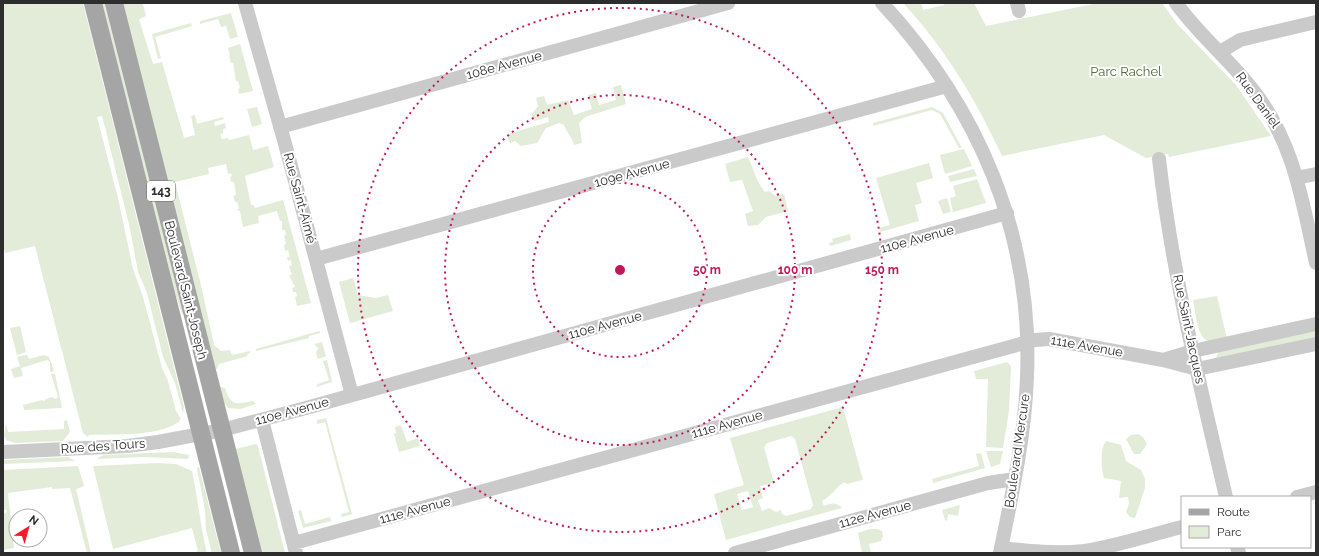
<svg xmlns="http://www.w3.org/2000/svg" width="1319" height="556" font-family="Raleway,sans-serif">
<rect width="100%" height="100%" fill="#fff"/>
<path fill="#e3ecd8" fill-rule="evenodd" d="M3,3H83L184,407L183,414L175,383L163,357L147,293L138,272L130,229L106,131L102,116L97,117L118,198L133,269L143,297L162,368L168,381L176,411L181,419C167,437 111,434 89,435L88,437L83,433L35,246L5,253L3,244L4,235Z
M100,3H107L185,312L182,314L167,269Z
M121,3H147L143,4L146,16L139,19L153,64L162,62L184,138L195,135L191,116L195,115L197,124L223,117L224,119L214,122L215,126L225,123L226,128L223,129V133L220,134L222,139L228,138L229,140L249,135L253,150L268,146L274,167L245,176L251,205H254L255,208L283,200L311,303L297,306L295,297L297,296L296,292H293L292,288L295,287L289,275H292L289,266L292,265L291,260L288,261L287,257H290L288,250L285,251L284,245L286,244L284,235H286L285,230H282V221H280L277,211L258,216L259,223L243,227L240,211L237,210L239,208L237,202H235L233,196L236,195L234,182H231L230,177L232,176L231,173L228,174L226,164L208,168L209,174L175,182L201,285L214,345L221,351L230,350L232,355L250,351V353L247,354L248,356L219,364L217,369H215Z
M903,3H921L923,10L944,5V3H974L986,26L1098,3H1162L1178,25L1236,85L1271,136L1169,157L1168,154L1146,158L1104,135L1002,156C976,100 945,48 903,3Z
M231,13L238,37L230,39L226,26L221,27L218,19L200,24V21Z
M191,23L192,26L155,37L161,58L158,59L152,34Z
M240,44L253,91L239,94L238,89L240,88L238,81H236L233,63H231L229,56L230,55L228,48Z
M621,85L626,104L585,117L579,123L582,143L574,145C571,135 567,133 564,125L559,123L546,128L537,143L521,146L515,141L510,143L508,140V136L511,133L549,122L548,117L535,121L532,119V114L538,106L536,98L544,96L547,105L568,100L574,115L592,109L588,95L596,93L599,105L616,100L613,87Z
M257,107L262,124L252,127L247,109Z
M932,107L943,113L962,148H959L940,114L932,110L873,126V123Z
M964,149L972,166L945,174L940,155Z
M748,157C754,169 756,182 765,192L769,191L775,196L784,194L788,211L766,217L758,225L748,226L745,214L753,211L742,180L730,182L725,164Z
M929,163L933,178L916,183L922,203L915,205L919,221L880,232L879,228L890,225L876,178Z
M974,169L977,176L950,182L948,176Z
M977,179L986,203L953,212L950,198L956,196L953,186Z
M947,198L951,212L943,214L938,201Z
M850,234L851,240L830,246L829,243L833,242L832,239Z
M353,278L358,295L376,298L388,295L393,311L350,323L339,282Z
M1217,296L1227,339C1222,340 1216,342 1211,342C1196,340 1196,311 1193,300Z
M20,326L26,352L17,355L10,328Z
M319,331L320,333L309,336V338L256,351V349Z
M1315,331L1316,337L1314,338L1218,358L1216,357L1219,351Z
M322,342L326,356L318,359L316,353L318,348L314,344Z
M27,355L29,359L44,355L49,357L54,371L50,372V362L47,360L21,368L23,376L14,378L11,369L20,366L17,357Z
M327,360L332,382L316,387L318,384L329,380L323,361Z
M1007,362L1011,366L1009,411L1003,448L986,447L988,379H976L974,371Z
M51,374H55L62,408L24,410L23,405L42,400L44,401L46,399L52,397L55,399L58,397Z
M218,386L225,388C231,407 236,404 253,401L256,404L240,409L228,408L225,404H223Z
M843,407L863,480L847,484L844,482C836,488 831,496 822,501L824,506C831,503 836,502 842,508L726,540L714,494L744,485L730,438ZM791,436L795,439L813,505L811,509L786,516L782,514L781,510L776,512L769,508L762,511L758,500L763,498L760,486L774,483L764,447L767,443ZM748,491L753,507L742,510L737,494Z
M326,418L352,514L342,517L341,514L349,512L325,422L317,424V420Z
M67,420L70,432L63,441L15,443L6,440L4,436L6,423L8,432L64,429V421Z
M401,425L407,442L418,438L420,446L399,452L394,434L396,433L395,427Z
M1138,434L1143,437L1147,444L1140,454H1134L1126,439L1131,435Z
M1106,441L1121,445L1126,461L1141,470L1145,479V488L1135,518L1130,517L1126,512L1129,503L1128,497L1119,498L1121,481L1104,478C1101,468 1100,449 1106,441Z
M256,444L258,446L285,553H260L235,449Z
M986,451H1003L1000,464L991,467Z
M173,452L189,455L188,459L145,457L97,459L103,455Z
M981,453L985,468L933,483L932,479L979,466L976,454Z
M68,457L75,461L3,464V460Z
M158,463L176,464L192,471C198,498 200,526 207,553H192L198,551L192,528L113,549L93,466Z
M78,466L84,486L76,489L91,553H87L70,488L52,489V487L8,493L14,548L3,550V515L7,511L5,509L3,512V470Z
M198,467H199L221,553H212L206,530L205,510L197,469Z
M960,505L958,516L948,514L947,521L945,520L942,510Z
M301,510L305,524L330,517L331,521L303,528L298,511Z
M870,529H878L882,531L883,536L881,541L869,544L871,553H862L858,533Z"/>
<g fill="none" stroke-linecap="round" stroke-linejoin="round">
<path stroke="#cacaca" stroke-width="14" d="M245,3L284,140L352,395
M882,3C978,107 1033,233 1027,377C1025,436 1012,495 1000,553
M1017,3L1019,11
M1176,3C1198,34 1229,59 1253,90C1294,142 1302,200 1316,263
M1220,52L1240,40L1316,22
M280,127L728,3
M1159,159C1172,273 1200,385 1226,497
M1296,178L1316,174
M316,259L947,86
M1163,360L1193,351L1316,324
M262,420L296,553
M3,452L127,446L158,442L222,430L306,408L1007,213
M1297,497L1316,492
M294,543L1035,340L1049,339L1163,360L1197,369L1316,344
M1237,547L1239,553
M1001,548C1028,551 1056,554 1084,551C1117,546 1149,535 1182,527
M735,553L988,483L1015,479"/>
<path stroke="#a5a5a5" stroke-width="18" d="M93,3L231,553
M114,3L253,553"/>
</g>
<g fill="none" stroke="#c2185b" stroke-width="2" stroke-dasharray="2 4">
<circle cx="620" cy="270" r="87"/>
<circle cx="620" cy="270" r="175"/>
<circle cx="620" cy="270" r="262"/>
</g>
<g text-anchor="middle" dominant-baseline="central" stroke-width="4" stroke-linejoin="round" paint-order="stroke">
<rect fill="#fff" stroke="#6c6c6c" stroke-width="1" x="147" y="181" width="28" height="20" rx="3"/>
<g font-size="12" font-weight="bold" fill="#2d2d2d">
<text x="161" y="191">143</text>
</g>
<g font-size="13" fill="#2d2d2d" stroke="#fff">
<text transform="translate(504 65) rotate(-15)">108e Avenue</text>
<text transform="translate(1258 100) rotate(54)">Rue Daniel</text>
<text transform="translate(632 173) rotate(-15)">109e Avenue</text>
<text transform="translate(300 198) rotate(75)">Rue Saint-Aimé</text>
<text transform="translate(917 239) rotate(-15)">110e Avenue</text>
<text transform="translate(186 290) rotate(76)">Boulevard Saint-Joseph</text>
<text transform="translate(605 325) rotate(-15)">110e Avenue</text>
<text transform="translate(1189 329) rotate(78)">Rue Saint-Jacques</text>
<text transform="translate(1087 346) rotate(10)">111e Avenue</text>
<text transform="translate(292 411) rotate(-15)">110e Avenue</text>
<text transform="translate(727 424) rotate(-16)">111e Avenue</text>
<text transform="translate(103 446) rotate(-4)">Rue des Tours</text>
<text transform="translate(1017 451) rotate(-82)">Boulevard Mercure</text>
<text transform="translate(415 510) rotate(-15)">111e Avenue</text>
<text transform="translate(875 514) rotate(-15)">112e Avenue</text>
</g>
<g font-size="13" fill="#4f6c36" stroke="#fff">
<text x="1126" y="71">Parc Rachel</text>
</g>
</g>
<circle cx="620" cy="270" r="6" fill="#c2185b" stroke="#fff" stroke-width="2"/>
<g font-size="12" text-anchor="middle" font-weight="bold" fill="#c2185b" stroke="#fff" stroke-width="4" stroke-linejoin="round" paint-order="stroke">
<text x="707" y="274">50 m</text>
<text x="795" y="274">100 m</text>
<text x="882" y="274">150 m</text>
</g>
<rect width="1319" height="556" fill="none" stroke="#2d2d2d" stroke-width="8"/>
<rect x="1181" y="496" width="130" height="52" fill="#ffffff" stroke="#ababab"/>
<rect x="1189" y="509" width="20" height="6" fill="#a5a5a5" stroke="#ababab"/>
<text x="1217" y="516" font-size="12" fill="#2d2d2d">Route</text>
<rect x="1189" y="526" width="20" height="12" fill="#e3ecd8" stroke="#ababab"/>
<text x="1217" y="536" font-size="12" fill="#2d2d2d">Parc</text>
<g transform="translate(28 528) rotate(37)"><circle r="19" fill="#ffffff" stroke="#ababab"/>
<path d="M0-3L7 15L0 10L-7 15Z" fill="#f61c2a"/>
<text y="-6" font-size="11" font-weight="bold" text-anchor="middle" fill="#2d2d2d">N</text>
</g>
</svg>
